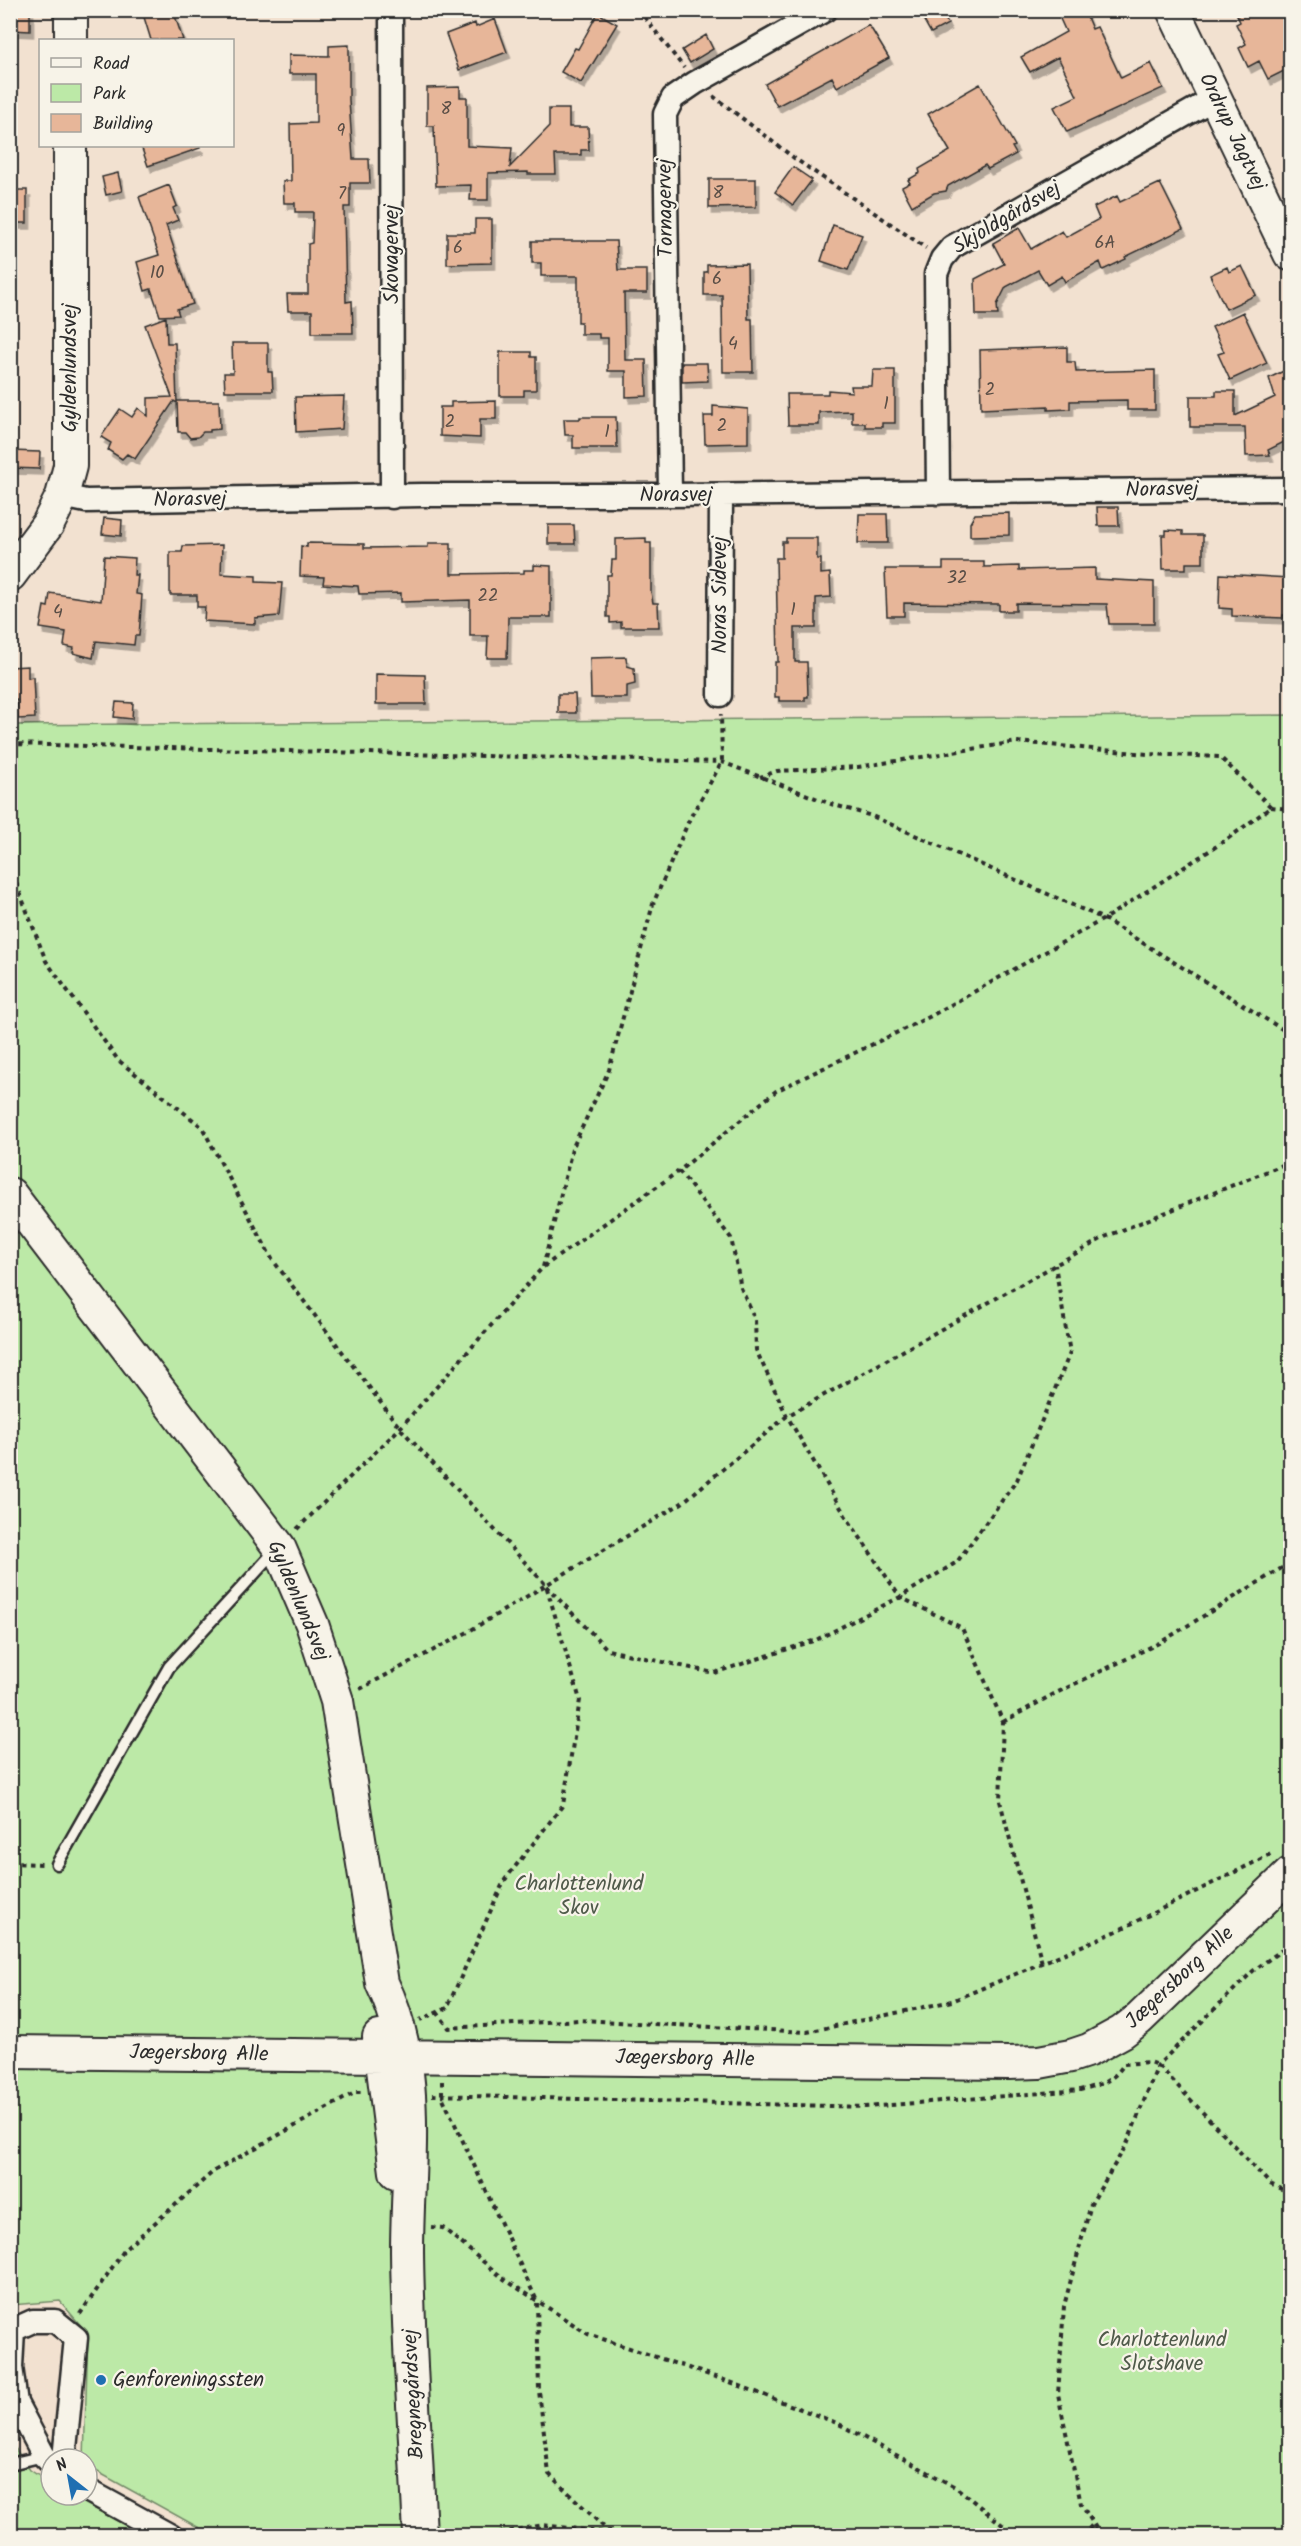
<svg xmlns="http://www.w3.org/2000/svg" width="1301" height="2546" font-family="Kalam,sans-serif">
<defs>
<filter id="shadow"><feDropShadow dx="3.5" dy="6" stdDeviation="0" flood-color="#0004"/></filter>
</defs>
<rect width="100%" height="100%" fill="#f2e1d0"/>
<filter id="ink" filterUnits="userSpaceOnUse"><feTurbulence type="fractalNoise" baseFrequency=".0167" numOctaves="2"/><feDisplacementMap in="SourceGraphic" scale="12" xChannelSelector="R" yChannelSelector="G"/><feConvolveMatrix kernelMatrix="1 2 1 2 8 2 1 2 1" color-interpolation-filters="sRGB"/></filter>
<g filter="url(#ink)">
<path fill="#bce9a7" stroke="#748a69" stroke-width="1.5" d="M1290,715V2535H212L87,2466V2459H84L88,2334L60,2301L11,2305V725Z
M10,2441L30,2470L51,2484V2495H69L144,2535H11Z"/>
<path fill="#e7b699" stroke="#2b2b2b" stroke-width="1.5" filter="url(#shadow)" d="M10,10H30V31L10,30Z
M155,10H173L183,40H151L143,14Z
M918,10H940L948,24L931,33Z
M1056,10H1084L1092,29L1097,27L1121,78L1151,63L1163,88L1067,132L1054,107L1077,96L1058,57L1030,72L1021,57L1066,32Z
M1235,10H1280L1290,33V68L1268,79L1259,61L1248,67L1239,48L1246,44L1236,24L1240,22Z
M598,13L617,24L581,83L561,72L575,48L578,49Z
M495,19L507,52L459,70L446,34L475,23L476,27Z
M869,25L889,58L837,87L832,77L777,106L765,84Z
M706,35L713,49L690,63L682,50Z
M349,45V100L353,159H369L370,183H350V207H344L346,302L352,301L353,333H312V311H288L287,294H308V244L312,243L313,212H295V203H284L283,181H291L290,124L316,123V74H289V55L329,56V46Z
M980,84L1015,146L1012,147L1016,154L988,169L985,165L948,186L946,191L934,193L912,206L902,187L910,183L908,180L920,173L919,169L950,151L928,114Z
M460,87V97H467V146L512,148L510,167L549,127V109H569V127H588L589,150H581V155H555L556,174H528V172L488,173V200H470L471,185L436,186L434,126H427V88Z
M141,146H200V148L148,166Z
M793,167L812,180L793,205L775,192Z
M118,173L122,191L106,195L102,177Z
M709,179H756V207L709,208Z
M1160,183L1183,229L1125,257L1126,259L1103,270L1100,262L1065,282L1062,276L1047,285L1038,270L1006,287L997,305L998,315H976L975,279L1004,264L993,243L1019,228L1031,249L1062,231L1066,237L1099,219L1094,207L1117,196L1120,202Z
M169,185L177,206L173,208L178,220L166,225L193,304L177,309L179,315L160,316L151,289L145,291L137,262L159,255L139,197Z
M10,190H27V223H10Z
M475,219H492V263L447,264V233H475Z
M833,225L862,235L848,270L821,261Z
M532,241H616L618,270H647V293H624L625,360H646L647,396L626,397V371H608V338H599V334H581V322H578V276H541V263H532Z
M747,264L748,319H752L753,372H723L722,295H704V272H707V265Z
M1242,266L1256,295L1226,309L1210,275L1227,267L1229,272Z
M1243,312L1267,363L1230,380L1218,354L1224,352L1212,327Z
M166,317L167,343H175L177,403L174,401L135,459L127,454L122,459L108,450L111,443L101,437L120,409L132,417L138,408L148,416V398L172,397L145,325Z
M232,343H268V372H272L273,391H225L224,373H233Z
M1067,347V362H1075L1076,372L1155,370V410H1127V400L1070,401V409L1048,410V406L981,409L980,350Z
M500,352H531V357H536V390H524V396H500Z
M682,363H707L708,381L682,382Z
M1290,368V439L1268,450L1270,455L1246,456L1245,427H1190V396H1216V391H1235V416L1275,397L1269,378Z
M873,370H895V423H882V427H865V423H852V411L819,412V425H788L787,394H828V390L852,392L851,386H872Z
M344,396L342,429L296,432L295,397Z
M177,401H219L220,429L210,430V432H203L198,437L190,438L185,432H178Z
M496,401V419H480V438L440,436V407H451V402Z
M713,406L748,409V443L705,444L704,416H713Z
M580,417H616L617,448H573V435H565L564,419H580Z
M10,451L40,452L39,469L10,468Z
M1097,507H1118L1119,526H1098Z
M1009,513V535L970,536V523L975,514Z
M859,514H887L888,543H858Z
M104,518L122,520L121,536L102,534Z
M548,525H574L575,544H548Z
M1166,530L1183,531V535H1203V563H1186V569H1163L1162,535H1166Z
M646,538V543H651V592L653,603H658L659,627H621V622L610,623V617H607V575H611L612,560H616V539Z
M786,538H817V559H821V574L830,573L831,597L816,598V628H795V662H807L808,697H805V701H779V697H775V662H778L776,558H782V542H786Z
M307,543L364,544V548L428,547V543H451V574L524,573V570H534V565L551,566V617H508L507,658H487L488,636H470V600L401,602V593L359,594L358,586L323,584L324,577L300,576L301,546L307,547Z
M222,545L221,574L256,576V582L282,583L279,616L255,618V624L204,621L205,607H197V595H170V552H182L183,546Z
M104,556L135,558L134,575H138L136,594L142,595L139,636H135L134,645L96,641L93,658L73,653L74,648L64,646L66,632L40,628L44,606L48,607L50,593L101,601Z
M943,562H984V567L1019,566V570L1095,568V579L1154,582V624H1109L1107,604L1016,603V611H999V604L904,603V616H887L885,569H943Z
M1220,574L1290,578V615H1283V618L1232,616V609L1219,608Z
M626,657L627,666L634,668L635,684L627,686V698H591L590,658Z
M28,666V678L33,677L35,718L18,719L17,700H10V667Z
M376,674L425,675L426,704H376Z
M558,694H575L576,713H558Z
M116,702L133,703L132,719L114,717Z"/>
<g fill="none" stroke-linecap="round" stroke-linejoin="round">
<defs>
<path id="lane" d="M57,1864L169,1667L277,1549
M10,2464L44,2456"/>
<path id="street" d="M391,10L392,497
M938,493L936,274L942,259L952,247L1215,98
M670,495L665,114L673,98L695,83L825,10
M62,496L86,501L422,495H670L1290,489
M720,695L721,495
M51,2463L44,2456L16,2403L11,2367L13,2330L33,2321H55L76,2338L64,2459
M87,2490L171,2536"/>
<path id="secondary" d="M1173,10L1290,254
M71,40V10
M10,575L48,524L62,496L70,466V146
M10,1194L279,1547L312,1624L337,1701L382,1983C423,2068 407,2161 407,2252C408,2347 416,2441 420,2536
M379,2037L396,2172
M10,2052L1008,2063L1039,2062L1071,2056L1089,2050L1122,2032L1139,2019L1290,1874"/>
</defs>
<use href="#lane" stroke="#2b2b2b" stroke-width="15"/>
<use href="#street" stroke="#2b2b2b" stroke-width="27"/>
<use href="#secondary" stroke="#2b2b2b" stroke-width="36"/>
<path stroke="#2b2b2b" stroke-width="4" stroke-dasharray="4.5 4.5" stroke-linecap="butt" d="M639,10L684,68
M713,96L794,158L926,248
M10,744L722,762L831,804L872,816L1104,919L1290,1034
M1271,807L1290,809
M10,867L46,961L118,1060L202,1127L272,1259L400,1428L546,1585L580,1700L563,1805L504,1881L447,2008L420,2020
M679,1171L731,1238L741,1288L755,1319L756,1350L787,1416L845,1515L900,1597L962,1628L1003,1722L1000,1801L1042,1963
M543,1267L572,1149L609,1070L653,904L690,818L722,762L721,714
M297,1529L400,1428L543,1267L679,1171L776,1091L929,1017L1104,919L1226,840L1271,807L1220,757L1147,754L1017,742L858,767L777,771L760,777
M546,1586L608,1650L714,1673L816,1640L900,1597L957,1562L1017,1480L1070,1353L1055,1265
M360,1689L466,1633L682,1503L787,1416L1105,1237L1290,1162
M1003,1722L1052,1695L1161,1642L1290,1563
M10,1863L43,1864
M437,2012L449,2028L579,2020L807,2032L952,2001L1117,1931L1271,1854L1274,1856
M1124,2064L1149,2062L1158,2065L1270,2184L1290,2193
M442,2081V2096L537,2301L539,2391L549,2474L610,2533
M432,2095L866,2107L1080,2090C1099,2085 1113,2082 1124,2064
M431,2227L443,2228L504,2279L588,2334L730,2382L837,2423L957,2488L1016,2536
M80,2314L125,2249L214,2171L356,2092H361
M482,2536L543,2525L610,2533L614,2536
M1083,2536L1093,2524
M1101,2536L1081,2504L1058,2394L1064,2306L1091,2204L1127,2144L1158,2065L1253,1971L1290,1944"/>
<use href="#lane" stroke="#f7f3e8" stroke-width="10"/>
<use href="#street" stroke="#f7f3e8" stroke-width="22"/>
<use href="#secondary" stroke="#f7f3e8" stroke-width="32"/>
</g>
</g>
<circle fill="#1f6fb2" stroke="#f7f3e8" stroke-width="2" cx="101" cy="2380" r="6"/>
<g text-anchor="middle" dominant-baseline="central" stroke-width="4.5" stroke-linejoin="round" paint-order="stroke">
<g font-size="18" fill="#5a4e46">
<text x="446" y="109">8</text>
<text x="341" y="131">9</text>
<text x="718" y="193">8</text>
<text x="342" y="194">7</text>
<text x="1105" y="243">6A</text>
<text x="458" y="248">6</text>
<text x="157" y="273">10</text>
<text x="717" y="279">6</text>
<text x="733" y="344">4</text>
<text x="990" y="390">2</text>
<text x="886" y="404">1</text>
<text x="450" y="422">2</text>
<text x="722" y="426">2</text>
<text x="607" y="432">1</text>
<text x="957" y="578">32</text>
<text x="488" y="596">22</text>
<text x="793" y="610">1</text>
<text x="58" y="612">4</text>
</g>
<g font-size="21" fill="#2b2b2b" stroke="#f7f3e8">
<text transform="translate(1232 132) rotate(64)">Ordrup Jagtvej</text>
<text transform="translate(666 208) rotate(-91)">Tornagervej</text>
<text transform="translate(1007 218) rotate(-31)">Skjoldgårdsvej</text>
<text transform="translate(392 254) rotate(-90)">Skovagervej</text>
<text transform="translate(70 368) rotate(-90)">Gyldenlundsvej</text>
<text transform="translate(1162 490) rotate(-1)">Norasvej</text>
<text x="676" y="495">Norasvej</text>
<text transform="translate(190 500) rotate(-1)">Norasvej</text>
<text transform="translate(720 595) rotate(-90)">Noras Sidevej</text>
<text transform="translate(298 1601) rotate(67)">Gyldenlundsvej</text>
<text transform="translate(1180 1978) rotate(-43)">Jægersborg Alle</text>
<text transform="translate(199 2054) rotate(1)">Jægersborg Alle</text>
<text transform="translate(685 2059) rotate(1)">Jægersborg Alle</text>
<text transform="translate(414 2394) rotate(-93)">Bregnegårdsvej</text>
</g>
<g font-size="21" fill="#4f5a4a" stroke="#f7f3e8">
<text x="579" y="1884">Charlottenlund<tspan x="579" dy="24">Skov</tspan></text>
<text x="1162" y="2340">Charlottenlund<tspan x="1162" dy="24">Slotshave</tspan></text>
</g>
<g font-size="21" fill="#2b2b2b" stroke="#f7f3e8" text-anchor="start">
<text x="113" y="2380">Genforeningssten</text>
</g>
</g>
<rect width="1301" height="2546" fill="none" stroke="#f7f3e8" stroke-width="36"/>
<rect x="18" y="18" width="1265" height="2510" fill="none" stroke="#2b2b2b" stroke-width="2" filter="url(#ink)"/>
<rect x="39" y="39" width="195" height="108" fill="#f7f3e8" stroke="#a5a39c" stroke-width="1.5"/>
<rect x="51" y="58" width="30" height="9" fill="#f7f3e8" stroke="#a5a39c" stroke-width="1.5"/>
<text x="93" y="69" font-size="18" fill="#2b2b2b">Road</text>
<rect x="51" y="84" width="30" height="18" fill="#bce9a7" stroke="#a5a39c" stroke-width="1.5"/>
<text x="93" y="99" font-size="18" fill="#2b2b2b">Park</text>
<rect x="51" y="114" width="30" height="18" fill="#e7b699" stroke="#a5a39c" stroke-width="1.5"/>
<text x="93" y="129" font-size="18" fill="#2b2b2b">Building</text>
<g transform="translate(69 2477) rotate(329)"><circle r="28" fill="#f7f3e8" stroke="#a5a39c" stroke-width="1.5"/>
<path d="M0-4.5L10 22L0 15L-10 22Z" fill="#1f6fb2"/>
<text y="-9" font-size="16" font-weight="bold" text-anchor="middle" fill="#2b2b2b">N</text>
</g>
</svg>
